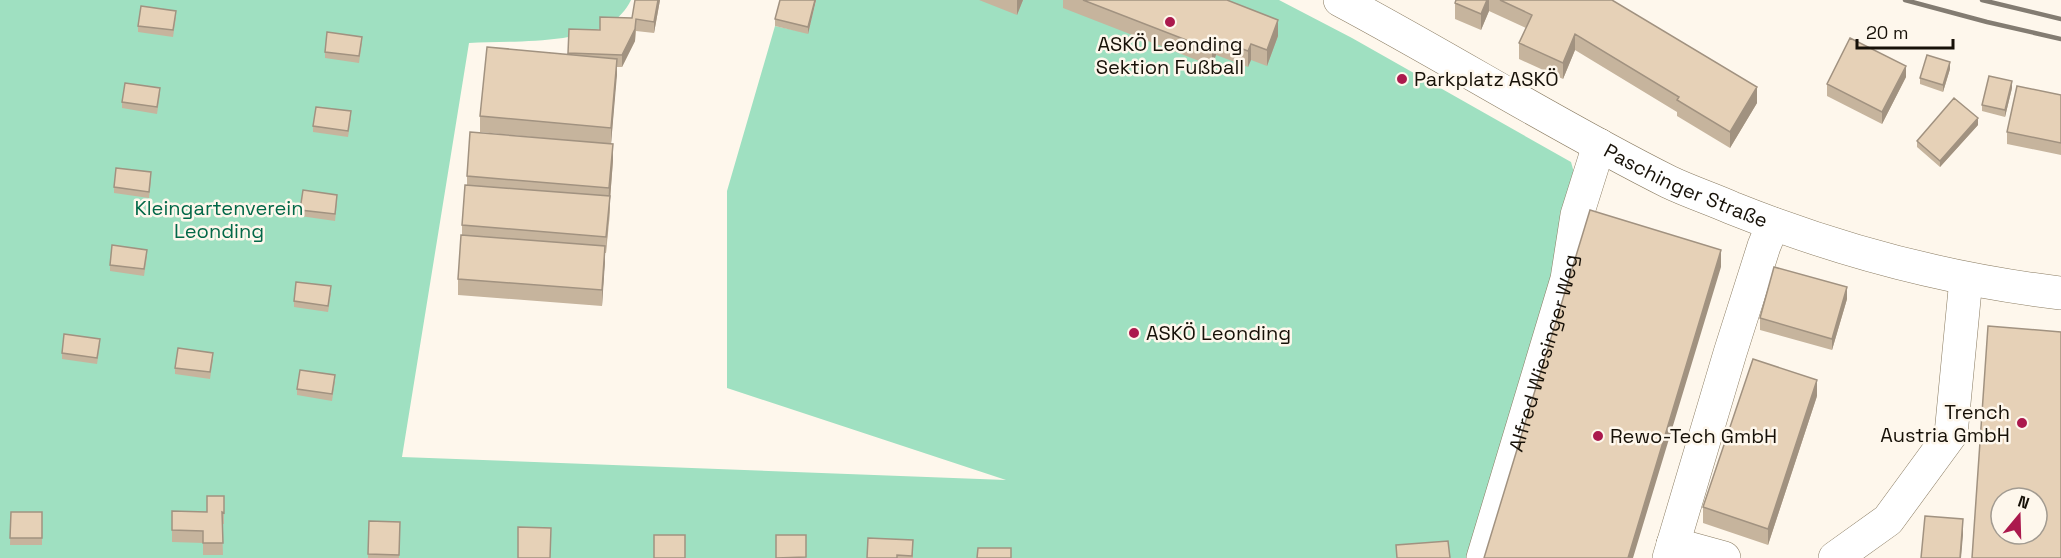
<svg xmlns="http://www.w3.org/2000/svg" width="2061" height="558" font-family="'Space Grotesk',sans-serif">
<rect width="100%" height="100%" fill="#fef7ec"/>
<path fill="#9fe0c1" d="M0,0H631C626,10 619,18 609,24C576,44 508,41 469,43L402,457L1006,480L727,388V191L775,26L808,33L816,0H1279L1352,38L1571,162L1575,176L1557,278L1473,558H0Z"/>
<g fill="none" stroke-linecap="round" stroke-linejoin="round">
<defs>
<g id="minor">
<path id="s1" d="M1340,0C1451,59 1557,126 1669,182C1690,192 1712,199 1732,208C1837,250 1949,280 2061,293"/>
<path d="M1673,544L1724,558"/>
<path id="s2" d="M1483,558L1567,279L1577,215L1599,145"/>
<path d="M1669,558L1730,353L1764,246L1773,224"/>
<path d="M1835,558L1888,520L1951,434L1966,279"/>
</g>
</defs>
<use href="#minor" stroke="#8a7c62" stroke-width="34"/>
<use href="#minor" stroke="#fff" stroke-width="33"/>
<path stroke="#837c72" stroke-width="4.5" d="M1905,0L1987,22L2061,39
M1982,0L2061,19"/>
</g>
<path fill="#c6b49d" d="M660,0L654,33L636,31L635,41L622,67H617L611,144L613,160L610,199V213L606,253H605L602,306L458,295V279L462,235V225L467,185V176L584,142L480,132V116L568,55L569,29L600,30L632,18Z
M816,0L808,34L775,26V19Z
M979,0H1023L1017,15Z
M1063,0H1227L1278,36L1267,66L1251,60L1248,67L1216,55L1212,66L1063,8Z
M1456,0H1612L1757,103L1730,148L1677,116V112L1575,50L1563,79L1519,59V43L1526,28L1489,11L1481,30L1455,19V3Z
M176,17L173,37L138,32V26Z
M362,43L359,63L325,58V52Z
M1950,69L1943,92L1920,84V78Z
M1906,77L1882,124L1827,96V84Z
M2012,88L2005,117L1982,111V105Z
M160,94L157,114L122,108V102Z
M2061,95V155L2007,144V132Z
M351,118L348,137L313,132V126Z
M1978,125L1940,167L1917,147V141Z
M151,179L149,198L114,193V187Z
M337,202L335,221L300,216V210Z
M147,256L144,276L110,271V265Z
M331,293L328,312L294,307V301Z
M1847,299L1832,350L1760,330V318Z
M100,345L97,364L62,359V353Z
M213,359L210,379L175,374V368Z
M335,381L332,401L297,395V389Z
M1817,396L1768,545L1703,523V507Z
M224,496V524H222L223,555H203V543L172,542V511L207,512Z
M11,512H42V545H10Z
M369,521L400,522L399,558H368Z
M913,540V558H867Z"/>
<path fill="#a19280" d="M658,0H660L654,33V22Z
M815,0H816L808,34V27Z
M1017,0H1023L1017,15Z
M1487,0H1489V11L1481,30V14Z
M636,19L635,41L622,67V55Z
M1278,20V36L1267,66V50Z
M1575,34V50L1563,79V63Z
M1216,39V55L1212,66V50Z
M1251,44V60L1248,67V51Z
M617,59V75L611,144V128Z
M1950,62V69L1943,92V85Z
M1906,66V77L1882,124V112Z
M2012,81V88L2005,117V110Z
M1757,87V103L1730,148V132Z
M1978,118V125L1940,167V161Z
M613,144V160L606,253L609,188Z
M605,246V262L602,306V290Z
M1721,250V267L1633,558H1628Z
M1847,287V299L1832,350V339Z
M1817,380V396L1768,545V529Z
M1963,519V535L1961,558H1960Z"/>
<path fill="#e6d1b7" stroke="#a19280" stroke-width="1.5" fill-rule="evenodd" d="M635,0H658L654,22L636,19L635,29L622,55L568,53L569,29L600,30V17L632,18Z
M780,0H815L808,27L775,19Z
M1083,0H1227L1278,20L1267,50L1251,44L1248,51L1216,39L1212,50Z
M1456,0H1487L1481,14L1455,3Z
M1500,0H1612L1757,87L1730,132L1677,100L1679,97L1575,34L1563,63L1519,43L1532,15Z
M141,6L176,11L173,30L138,26Z
M327,32L362,37L359,56L325,52Z
M1850,38L1906,66L1882,112L1827,84Z
M487,47L617,59L611,128L480,116Z
M1927,55L1950,62L1943,85L1920,78Z
M1989,76L2012,81L2005,110L1982,105Z
M125,83L160,88L157,107L122,102Z
M2017,86L2061,95V143L2007,132Z
M1954,98L1978,118L1940,161L1917,141Z
M316,107L351,111L348,131L313,126Z
M470,132L613,144L609,188L467,176Z
M116,168L151,172L149,192L114,187Z
M465,185L610,196L606,237L462,225Z
M303,190L337,195L335,214L300,210Z
M1590,210L1721,250L1628,558H1484Z
M461,235L605,246L602,290L458,279Z
M112,245L147,250L144,269L110,265Z
M1774,267L1847,287L1832,339L1760,318Z
M296,282L331,286L328,306L294,301Z
M1988,326L2061,332V558H1972ZM2001,498H2037V534H2001Z
M64,334L100,339L97,358L62,353Z
M178,348L213,353L210,372L175,368Z
M1753,359L1817,380L1768,529L1703,507Z
M300,370L335,375L332,394L297,389Z
M207,496H224V513L222,512L223,543H203V531L172,530V511L207,512Z
M11,512H42V538H10Z
M1925,516L1963,519L1960,558H1921Z
M369,521L400,522L399,555L368,554Z
M518,527L551,528L550,558H518Z
M654,535H685V558H654Z
M776,535H806V557L776,558Z
M868,538L913,540L912,556L897,555V558H867Z
M1448,541L1450,558H1397L1396,545Z
M978,548H1011V558H977Z"/>
<g fill="#ab194d" stroke="#fef7ec" stroke-width="2">
<circle cx="1170" cy="22" r="6"/>
<circle cx="1402" cy="79" r="6"/>
<circle cx="1134" cy="333" r="6"/>
<circle cx="2022" cy="423" r="6"/>
<circle cx="1598" cy="436" r="6"/>
</g>
<g text-anchor="middle" dominant-baseline="central" stroke-width="5" stroke-linejoin="round" paint-order="stroke">
<g font-size="20" fill="#171108" stroke="#fef7ec" text-anchor="start">
<text x="1170" y="44" text-anchor="middle">ASKÖ Leonding<tspan x="1170" dy="23">Sektion Fußball</tspan></text>
<text x="1414" y="79">Parkplatz ASKÖ</text>
<text x="1146" y="333">ASKÖ Leonding</text>
<text x="2010" y="412" text-anchor="end">Trench<tspan x="2010" dy="23">Austria GmbH</tspan></text>
<text x="1610" y="436">Rewo-Tech GmbH</text>
</g>
<g font-size="20" fill="#171108" stroke="#fef7ec">
<text stroke="none"><textPath href="#s1" startOffset="393">Paschinger Straße</textPath></text>
<text stroke="none"><textPath href="#s2" startOffset="214">Alfred Wiesinger Weg</textPath></text>
</g>
<g font-size="20" fill="#036848" stroke="#fef7ec">
<text x="219" y="208">Kleingartenverein<tspan x="219" dy="23">Leonding</tspan></text>
</g>
</g>
<g transform="translate(2019 516) rotate(19)"><circle r="28" fill="#fef7ec" stroke="#a29b91" stroke-width="1.5"/>
<path d="M0-4.5L10 22L0 15L-10 22Z" fill="#ab194d"/>
<text y="-9" font-size="16" font-weight="bold" text-anchor="middle" fill="#171108">N</text>
</g>
<path d="M1857 39v9h96v-9" fill="none" stroke="#171108" stroke-width="3"/>
<text x="1866" y="39" font-size="18" fill="#171108" stroke="#fef7ec" stroke-width="4.5" paint-order="stroke">20 m</text>
</svg>
